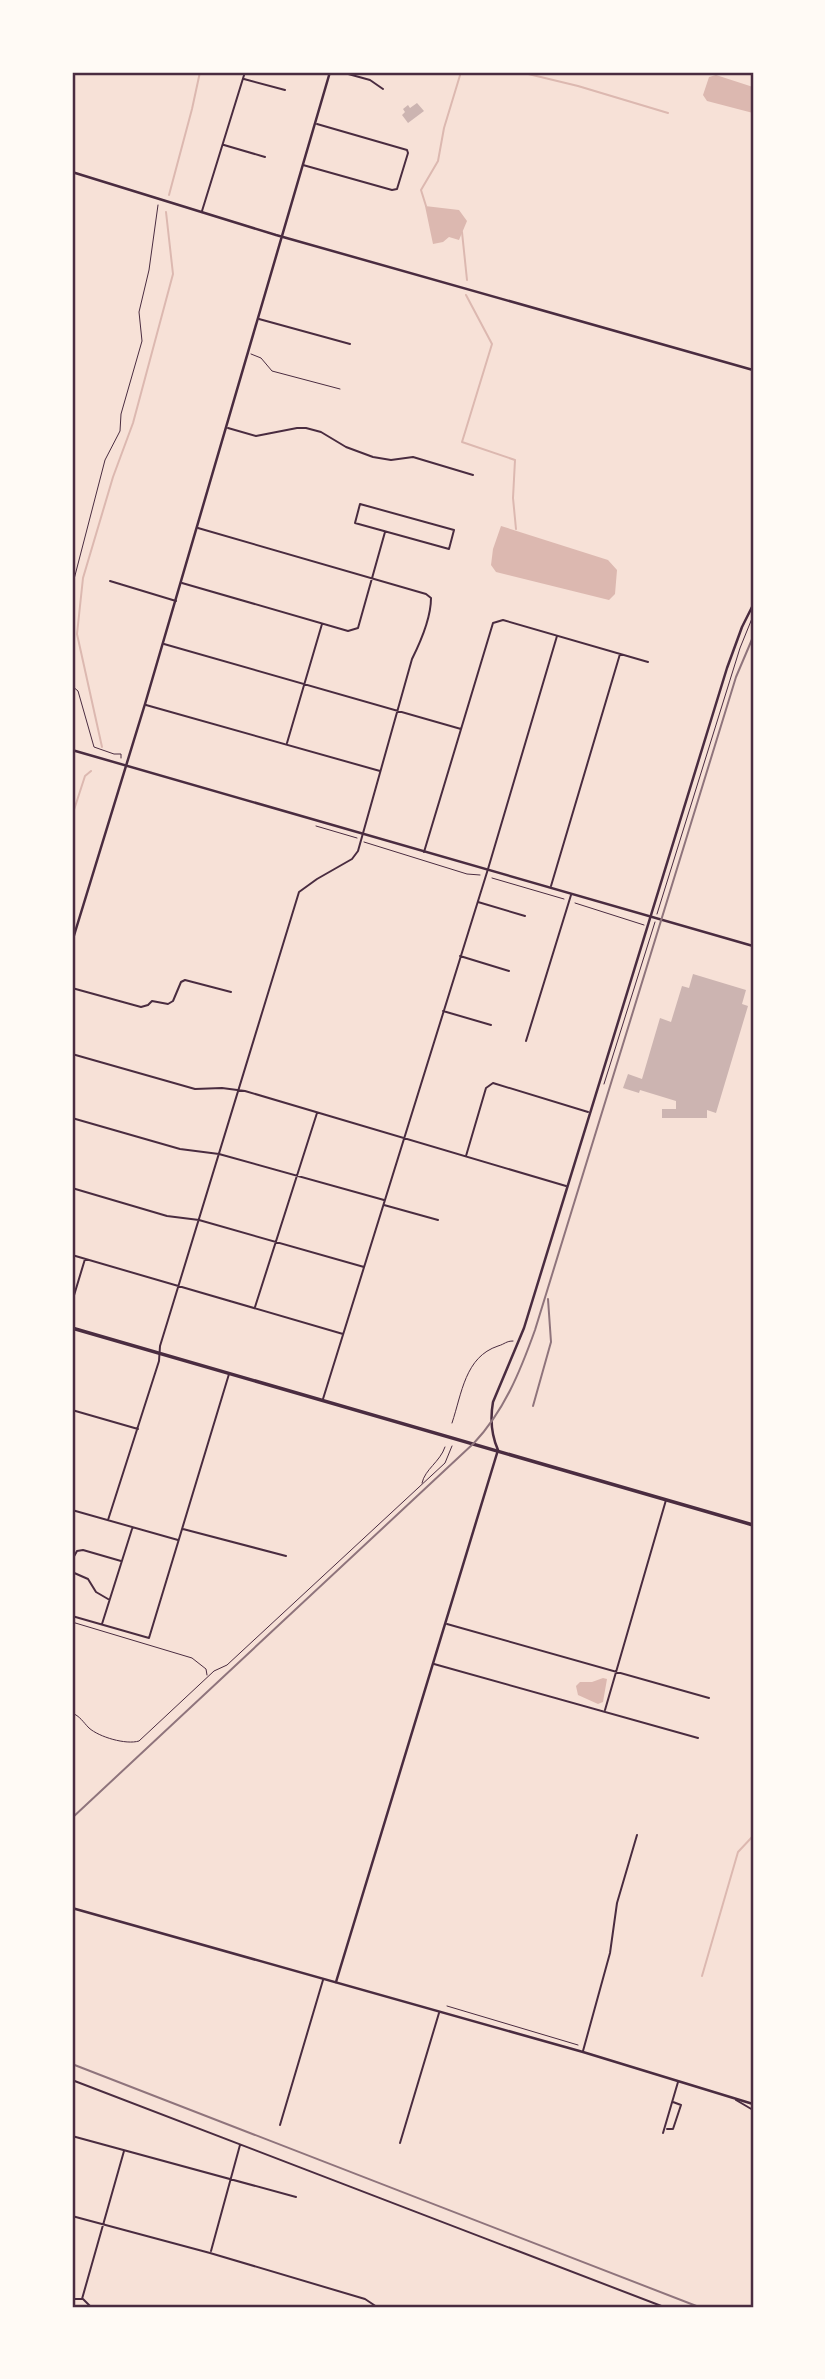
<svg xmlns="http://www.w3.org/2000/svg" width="825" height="2379" font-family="'Sofia Sans Condensed',sans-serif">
<rect width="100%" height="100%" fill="#f7e1d7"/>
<path fill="#dcb8b0" d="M716,75L753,87V113L707,101L703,95L709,77Z
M425,206L459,210L467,221L459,240L449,237L443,242L433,244Z
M501,526L608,560L617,570L615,594L609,600L496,572L491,565L493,549Z
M603,1678L607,1679L603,1702L598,1704L578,1695L576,1686L580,1682H592Z"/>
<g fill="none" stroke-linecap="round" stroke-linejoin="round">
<path stroke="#dcb8b0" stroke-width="2" d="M520,72L578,86L668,113
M169,195L192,109L200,72
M426,206L421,190L438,161L444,128L461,72
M462,232L467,280
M466,295L492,344L462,442L515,460L513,498L516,529
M102,747L77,634L83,578L113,477L133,423L173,274L166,212
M72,816L85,776L91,771
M702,1976L738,1852L753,1836"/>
</g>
<path fill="#ccb4b1" d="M417,103L424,111L408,123L402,115L405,112L403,109L408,105L410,108Z
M693,974L746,990L742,1004L748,1006L716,1113L707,1110V1118H662V1109H676V1101L640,1090L639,1093L623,1088L628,1074L642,1079L660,1018L671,1022L682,986L689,988Z"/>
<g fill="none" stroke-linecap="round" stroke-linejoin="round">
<path stroke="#4a2c40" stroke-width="1" d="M72,587L105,460L120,431L121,414L142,341L139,312L149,270L158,205
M72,686L78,691L94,747L114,754H121V758
M316,826L357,838
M364,842L467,874L480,875
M492,878L564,899
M575,903L644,925
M657,914L740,648L753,616
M604,1084L655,922
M452,1423C462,1393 465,1357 498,1346C505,1344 506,1341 513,1341
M422,1483C425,1469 440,1462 445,1447
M72,1622L192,1658L206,1669L207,1675
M72,1713C80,1716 83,1722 89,1728C99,1737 126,1745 139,1741L214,1671L227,1665L445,1463L452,1446
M447,2006L578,2045"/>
<path stroke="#4a2c40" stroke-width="1" d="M251,354L261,358L272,371L340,389"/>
<path stroke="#4a2c40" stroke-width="2" d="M341,72L370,80L383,89
M244,79L285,90
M224,145L265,157
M303,165L392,190L397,189L408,153L407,150L317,124
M202,211L245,72
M259,319L350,344
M228,428L256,436L297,428H306L321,432L346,447L373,457L391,460L413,457L473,475
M360,504L454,530L449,549L355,523Z
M110,581L176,601
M182,583L348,631L358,628L385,532
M164,644L461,729
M146,705L380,771
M287,743L322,624
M424,852L493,623L503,620L648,662
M551,886L620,654
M478,902L525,916
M460,956L509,971
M72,988L141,1007L148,1005L152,1001L168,1004L173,1001L181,982L185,980L231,992
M443,1011L491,1025
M526,1041L571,895
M72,1054L195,1089L222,1088L245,1091L566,1186
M72,1118L180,1149L219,1154L384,1200
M466,1156L486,1088L493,1083L588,1112
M72,1188L167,1216L199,1220L364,1267
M384,1205L438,1220
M72,1255L343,1334
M72,1302L85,1259
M255,1307L317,1113
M323,1399L488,869L557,636
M72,1410L138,1429
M72,1510L178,1540
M108,1520L159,1361L160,1346L168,1320L299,892L317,879L352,859L358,851L412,659C421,641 431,618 431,598L426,594L198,528
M183,1529L286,1556
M72,1560L77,1551L83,1550L121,1561
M72,1572L88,1579L96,1592L108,1599
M72,1616L149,1638L229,1374
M102,1624L132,1529
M447,1624L709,1698
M434,1664L698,1738
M605,1710L666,1500
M583,2051L610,1953L617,1903L637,1835
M72,2080L664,2307
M736,2100L753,2110
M280,2125L323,1980
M667,2129H673L681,2105L673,2102
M663,2133L678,2082
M72,2136L296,2197
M400,2143L439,2013
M72,2216L210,2253L365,2299L377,2307
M211,2251L240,2145
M72,2299H81
M82,2299L124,2151
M83,2299L91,2307"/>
<path stroke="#4a2c40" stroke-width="2.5" d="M336,1982L498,1450C491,1434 490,1419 493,1402L524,1328L727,668L742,627L753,605"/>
<path stroke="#4a2c40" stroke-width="2.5" d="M72,172L276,235L753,370
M72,750L753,946
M72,942L145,704L330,72
M72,1908L583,2052L753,2104"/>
<path stroke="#4a2c40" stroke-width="3.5" d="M72,1328L753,1525"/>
<path stroke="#8f747c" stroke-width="2" d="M533,1406L551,1342L548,1299
M72,1818L474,1443C504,1411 520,1372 535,1330L736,677L753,637
M72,2064L699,2307"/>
</g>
<rect width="825" height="2379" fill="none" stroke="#fffaf5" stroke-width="147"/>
<rect x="74" y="74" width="678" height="2232" fill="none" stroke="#4a2c40" stroke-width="2.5"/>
</svg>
